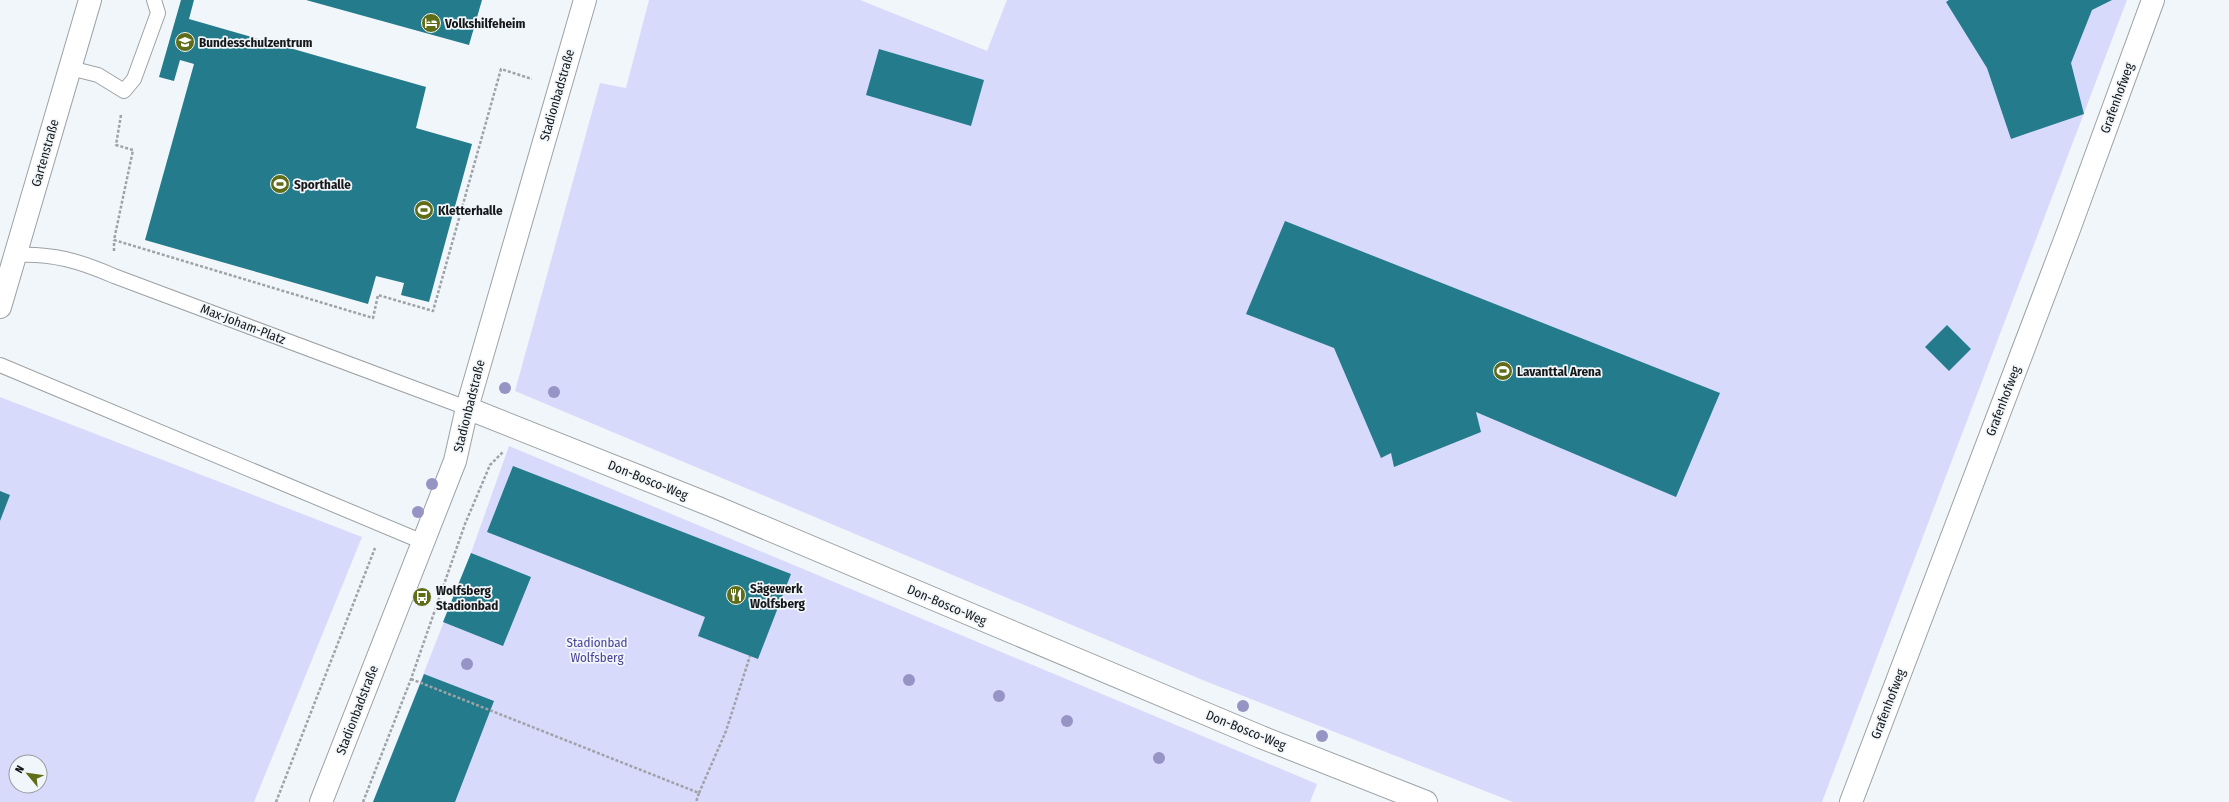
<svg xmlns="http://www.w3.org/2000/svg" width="2229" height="802" font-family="'Fira Sans Condensed',sans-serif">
<rect width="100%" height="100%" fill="#f1f6fa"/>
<path fill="#d8dafc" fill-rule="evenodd" d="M649,0H860L987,51L1007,0H2127L1822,802H1513L1205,681L515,391L600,83L626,88Z
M0,397L362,537L254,802H0ZM16,762H40V786H16Z
M509,446L1317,784L1310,802H373L471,553Z"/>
<path fill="#247b8b" d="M181,0H194L189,19L426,87L416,128L472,144L429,302L401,295L404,283L376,276L368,304L145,240L194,64L180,60L174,81L159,77Z
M306,0H482L469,45Z
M1949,0H2112L2092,10L2071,63L2084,114L2011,139L1987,68L1946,2Z
M879,49L984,80L971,126L866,95Z
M1285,221L1720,393L1676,497L1476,412L1481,432L1394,467L1391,453L1381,458L1334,348L1246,314Z
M1947,325L1971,349L1949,371L1925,347Z
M513,466L791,574L758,659L698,636L705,617L487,532Z
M0,491L10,495L0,521Z
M471,553L531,577L503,646L443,622Z
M424,674L494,701L455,802H373Z"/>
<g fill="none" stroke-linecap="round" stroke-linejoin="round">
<defs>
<path id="lane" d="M70,68L98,75L124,91L134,79L158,13L154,0
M15,255C52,253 80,261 114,276L467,408
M0,365L423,542"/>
<path id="street" d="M0,307L90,0
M467,408L718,508L1261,737L1426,802
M321,802L455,461L467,408L585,0
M1851,802L2068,232L2153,0"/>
</defs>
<use href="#lane" stroke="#9ca2a5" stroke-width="16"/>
<use href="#street" stroke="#9ca2a5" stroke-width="24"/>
<path stroke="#9fa2a6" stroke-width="2.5" stroke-dasharray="3 2" stroke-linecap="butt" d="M121,115L116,145L133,150L114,240L373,318L378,295L433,311L501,69L532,79
M114,251V240
M411,679L699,793L696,802
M699,793L726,731L750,656
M276,802L375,548
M363,802L411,679L465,524L490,465L503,452"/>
<use href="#lane" stroke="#fff" stroke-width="14"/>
<use href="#street" stroke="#fff" stroke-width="22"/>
</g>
<g fill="#9594c4">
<circle cx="505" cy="388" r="6"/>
<circle cx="554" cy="392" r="6"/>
<circle cx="432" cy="484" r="6"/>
<circle cx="418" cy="512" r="6"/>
<circle cx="467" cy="664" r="6"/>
<circle cx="909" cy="680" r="6"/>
<circle cx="999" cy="696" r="6"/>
<circle cx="1243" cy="706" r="6"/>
<circle cx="1067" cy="721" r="6"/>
<circle cx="1322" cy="736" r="6"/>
<circle cx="1159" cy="758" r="6"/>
</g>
<defs>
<symbol id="hotel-disc" viewBox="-11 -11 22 22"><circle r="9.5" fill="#5f6d18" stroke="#f1f6fa"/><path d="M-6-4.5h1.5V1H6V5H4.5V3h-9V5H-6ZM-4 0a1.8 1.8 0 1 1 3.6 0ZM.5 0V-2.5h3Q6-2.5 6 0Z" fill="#fff"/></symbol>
<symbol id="university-disc" viewBox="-11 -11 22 22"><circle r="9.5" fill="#5f6d18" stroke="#f1f6fa"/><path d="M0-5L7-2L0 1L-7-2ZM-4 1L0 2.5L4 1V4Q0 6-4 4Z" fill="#fff"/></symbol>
<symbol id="stadium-disc" viewBox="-11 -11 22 22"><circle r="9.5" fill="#5f6d18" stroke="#f1f6fa"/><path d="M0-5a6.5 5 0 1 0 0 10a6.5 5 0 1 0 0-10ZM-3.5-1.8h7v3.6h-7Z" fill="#fff"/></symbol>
<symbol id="restaurant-disc" viewBox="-11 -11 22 22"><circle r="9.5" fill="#5f6d18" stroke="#f1f6fa"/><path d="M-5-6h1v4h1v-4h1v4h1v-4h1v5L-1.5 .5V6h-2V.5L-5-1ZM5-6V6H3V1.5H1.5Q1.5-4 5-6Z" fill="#fff"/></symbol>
<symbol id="bus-disc" viewBox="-11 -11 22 22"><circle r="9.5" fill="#5f6d18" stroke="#f1f6fa"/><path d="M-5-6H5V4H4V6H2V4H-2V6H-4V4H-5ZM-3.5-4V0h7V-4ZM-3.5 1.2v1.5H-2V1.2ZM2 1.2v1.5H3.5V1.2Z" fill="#fff"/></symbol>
</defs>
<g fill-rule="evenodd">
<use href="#hotel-disc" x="420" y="12" width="22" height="22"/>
<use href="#university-disc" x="174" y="31" width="22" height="22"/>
<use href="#stadium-disc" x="269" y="173" width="22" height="22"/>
<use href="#stadium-disc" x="413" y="199" width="22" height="22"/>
<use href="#stadium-disc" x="1492" y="360" width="22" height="22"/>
<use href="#restaurant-disc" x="725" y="584" width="22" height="22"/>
<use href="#bus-disc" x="411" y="586" width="22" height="22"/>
</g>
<g text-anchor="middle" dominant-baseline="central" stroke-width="3.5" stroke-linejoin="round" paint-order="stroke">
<g font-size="13" font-weight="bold" fill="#151719" stroke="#f1f6fa" text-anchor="start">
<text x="445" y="23">Volkshilfeheim</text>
<text x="199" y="42">Bundesschulzentrum</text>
<text x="294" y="184">Sporthalle</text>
<text x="438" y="210">Kletterhalle</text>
<text x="1517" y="371">Lavanttal Arena</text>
<text x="750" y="588">Sägewerk<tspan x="750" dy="15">Wolfsberg</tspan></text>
<text x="436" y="590">Wolfsberg<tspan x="436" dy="15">Stadionbad</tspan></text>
</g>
<g font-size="13" fill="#151719" stroke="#f1f6fa">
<text transform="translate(557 95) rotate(-74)">Stadionbadstraße</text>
<text transform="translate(2117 98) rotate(-70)">Grafenhofweg</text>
<text transform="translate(45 153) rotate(-74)">Gartenstraße</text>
<text transform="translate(243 324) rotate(21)">Max-Joham-Platz</text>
<text transform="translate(2003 401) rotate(-69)">Grafenhofweg</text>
<text transform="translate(469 406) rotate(-76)">Stadionbadstraße</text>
<text transform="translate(648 480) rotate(22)">Don-Bosco-Weg</text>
<text transform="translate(947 605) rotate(23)">Don-Bosco-Weg</text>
<text transform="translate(1888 704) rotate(-69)">Grafenhofweg</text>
<text transform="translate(357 710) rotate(-69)">Stadionbadstraße</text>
<text transform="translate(1246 730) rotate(22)">Don-Bosco-Weg</text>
</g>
<g font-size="13" fill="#494498" stroke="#f1f6fa">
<text x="597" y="642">Stadionbad<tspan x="597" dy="15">Wolfsberg</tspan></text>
</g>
</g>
<g transform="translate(28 774) rotate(299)"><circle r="19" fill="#f1f6fa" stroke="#999da0"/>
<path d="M0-3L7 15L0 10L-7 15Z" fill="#5f6d18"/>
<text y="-6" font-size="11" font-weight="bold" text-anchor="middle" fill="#151719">N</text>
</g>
</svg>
